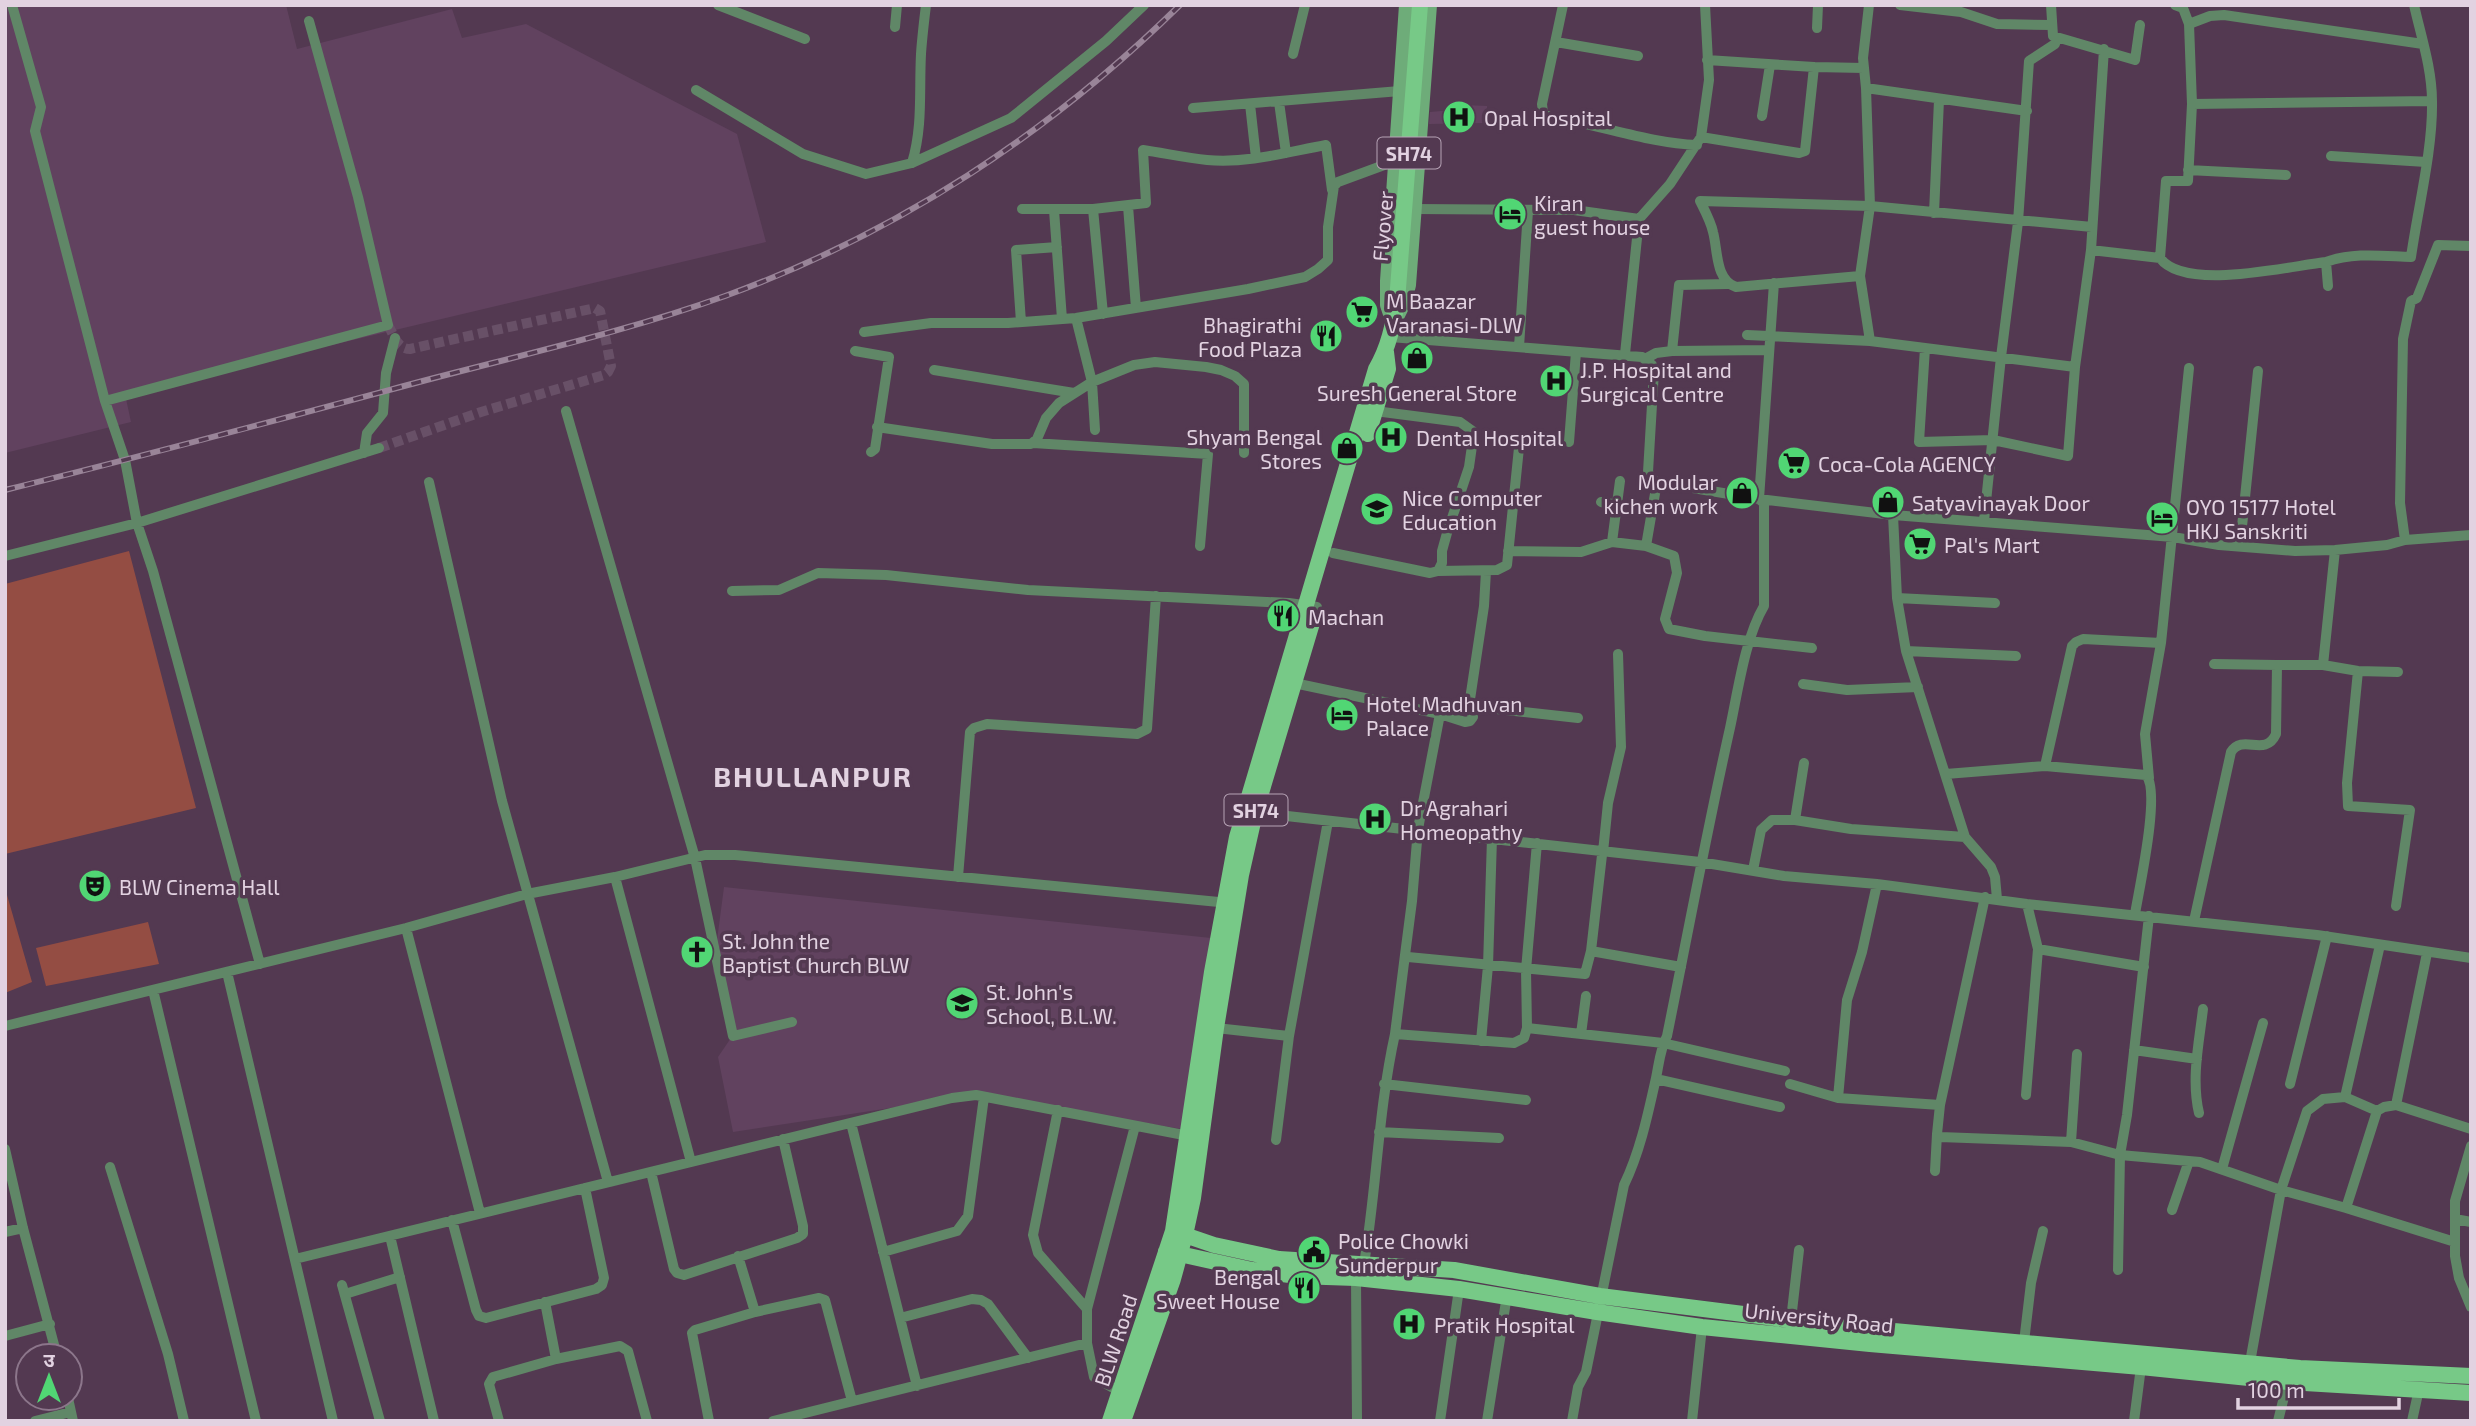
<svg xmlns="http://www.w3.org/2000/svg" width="2476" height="1426" font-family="'Exo 2','Noto Sans Devanagari',sans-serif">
<rect width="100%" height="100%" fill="#533951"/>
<path fill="#61425f" d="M5,5H286L297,49L452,9L462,38L526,24L737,134L766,242L125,394L131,422L5,453Z
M1465,105L1487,106V123L1429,124L1430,112L1464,109Z
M724,887L1211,938L1182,1129L976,1095L733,1132L718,1057L733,1035L713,971Z"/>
<path fill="#944d43" d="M129,551L196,808L5,854V584Z
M5,888L32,982L5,993Z
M148,922L159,964L46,986L36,948Z"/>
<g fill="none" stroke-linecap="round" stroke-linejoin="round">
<path stroke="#685067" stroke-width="10" stroke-dasharray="10 5" stroke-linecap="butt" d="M379,448L481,412L604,375L608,372L611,366L600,311L595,308L410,349C397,349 394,335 388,325"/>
<path stroke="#608767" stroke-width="10" d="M12,5L41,107L35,131L105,401L125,460L137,523L379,448
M718,5L805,39
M1563,5L1542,104L1543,113L1549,117C1599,124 1647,143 1697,145
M1869,5L1863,58L1866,88L1870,206L1860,276L1870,341L2075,367L2091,250L2104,49
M1900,5L1961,12L1997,24L2051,25
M2051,5L2053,36L2135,60L2140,25
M2189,24L2210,16L2224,15L2423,44
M895,27L897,5
M1817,28L1818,5
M1556,42L1638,56
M1293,54L1305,5
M1707,60L1814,67L1864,68
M1866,88L2027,111
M696,90L803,154L866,174L912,163L1011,118L1106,41L1144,5
M1279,102L1286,153
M1250,104L1256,158
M2192,104L2432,101
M1193,108L1400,91
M1762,116L1770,65
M1701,137L1799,153L1805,151L1814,67
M2331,156L2426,162
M912,163C923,126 919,92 921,54C922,38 924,22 926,5
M2188,170L2286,175
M1128,206L1136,308
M1022,209H1093L1146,203L1143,150C1164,153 1186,158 1207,160C1246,164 1288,152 1326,145L1332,190
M1093,209L1103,314
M1414,209L1574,210L1639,219
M1054,210L1062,319
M1934,213L1939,100
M2091,250L2160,258L2166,181H2188L2192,104L2189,24L2183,8L2175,5
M2160,258C2185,292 2289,266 2326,262
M1860,276L1736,287C1715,280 1718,250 1713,232C1711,222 1705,211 1700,201L1870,206L2092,227
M2328,286L2326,262C2354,252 2382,256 2411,257C2418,208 2433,149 2432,101C2432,69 2421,36 2414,5
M1076,318L1092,382L1095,430
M1021,322L1016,250L1057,247
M864,332L931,323H1008L1076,318L1248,289L1305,277L1318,269L1328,260V227L1334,186L1338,182L1395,161
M1747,335L1870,341
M1390,337L1642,357L1652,365L1654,371L1648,472L1651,478L1657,482L1759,499L1893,515L2173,537L2219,545L2295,551L2335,550L2387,545L2405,540L2471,535
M1519,347L1528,211
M1925,348L1919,442L1993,440L2068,456L2075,367
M855,351L889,357L875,449L871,452
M1672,351L1679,285L1728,284
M1625,354L1639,219L1670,184L1701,137L1709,80L1705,5
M1645,359L1656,353L1672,351L1769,350
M934,370L1074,393
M105,401L388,325L358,197L309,21
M566,411L695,858L733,1036L792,1022
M877,427L992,444H1031L1037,439L1046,418L1059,403L1092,382L1134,365L1155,362L1206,367L1221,370L1235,376L1244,384V453
M1569,442L1576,352
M1033,443L1208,454L1200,546
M364,453L367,433L383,413L386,373L395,338
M429,482L502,801L608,1182
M1657,482L1646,546L1674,556L1677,573L1665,619L1669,629L1705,636L1812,648
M1601,502L1618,505
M1893,515L1897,598L1906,651L1965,837L1991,867L1995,877L1997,899
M1984,521L2001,357L2018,222L2029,61L2055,44
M2405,540L2400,503L2403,339L2411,301L2417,298L2438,245L2471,246
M1612,542L1620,481
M2240,546L2258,371
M1508,551L1581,552L1612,542L1646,546
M1333,553L1430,573L1438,571L1442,563V551L1447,533L1469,467L1474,432L1460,422L1375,411
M5,556L137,523L153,571L260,964
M1438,571L1497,570L1507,565L1520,438
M732,591L779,590L818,573L886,575L1028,590L1289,603L1317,607
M1897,598L1995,603
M1906,651L2016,656
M2214,664L2277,665
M2323,665L2335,550
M2358,671L2347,783L2348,806L2410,810L2396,906
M1294,683L1440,714L1465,722L1470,721L1473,717L1469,706L1578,718
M1803,684L1847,690L1918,687
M1469,706L1484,606L1486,571
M1440,714L1418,829L1412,901L1405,955L1408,957L1585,974L1591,951L1681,967
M2045,766L2146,775C2161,791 2139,889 2135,914
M1946,774L2045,766L2072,646L2076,642L2083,639L2161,643L2189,368
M2149,778L2145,734L2161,643
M1251,812L1700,862L1784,876L1877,884L2027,904L2317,935L2471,958
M1795,820L1804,763
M1603,852L1608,803L1621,747L1618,654
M1753,870L1761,830L1772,820H1795L1851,829L1965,837
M615,877L691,1162
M958,877L970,732L974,728L987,724L1137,734L1147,729L1156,596
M1985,897L1940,1105L1937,1134L1940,1137L2071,1142L2120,1155L2200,1162L2281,1190L2346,1208L2455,1242
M2194,921L2231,752C2243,733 2265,758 2276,734L2277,665H2323L2358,671L2398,672
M406,928L480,1213
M2038,949L2144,967
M1591,951L1602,855
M227,972L333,1421
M153,990L256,1421
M5,1026L406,928L527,894L615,877L705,855H735L1229,903
M1216,1028L1289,1036L1276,1140
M1527,1028L1663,1043L1785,1071
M1395,1034L1405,955
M1581,1034L1586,996
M1289,1036L1328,821
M1481,1041L1488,966L1492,838
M2134,1050L2197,1059
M1656,1079L1780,1107
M1384,1084L1526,1100
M1790,1084L1838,1098L1940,1105
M2290,1084L2327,936
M2026,1095L2038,949L2027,904
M2345,1097L2380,945
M1838,1098L1847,1000L1862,952L1877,884
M2396,1105L2427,953
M1058,1110L1033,1235L1038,1253L1087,1309V1343
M2199,1113C2191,1079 2199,1043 2203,1009
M851,1123L917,1386
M1379,1132L1499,1138
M2071,1142L2077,1054
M2471,1146L2455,1201V1256L2459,1278L2471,1307
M5,1149L23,1228L57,1356
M110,1167L168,1354L184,1421
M2222,1169L2263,1023
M1935,1171L1937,1134
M651,1172L674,1269L677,1273L684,1275L797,1238L803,1234V1226L783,1139
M2346,1208L2377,1111L2384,1107L2396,1105L2471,1129
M2172,1210L2189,1161
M2455,1219L2471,1222
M452,1220L476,1310L479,1316L486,1318L596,1289L602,1285L604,1278L585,1188
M5,1232L23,1228
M390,1236L434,1421
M883,1252L957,1231L968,1216L984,1097
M738,1256L755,1312
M295,1259L952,1098L976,1095L1189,1136
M1364,1264C1377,1186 1378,1111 1395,1034L1514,1043L1524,1038L1527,1028L1526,970L1537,843
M2118,1270L2120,1155L2127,1115L2149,916
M1356,1278L1357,1421
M342,1285L380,1421
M345,1294L400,1277
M545,1302L556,1359
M1087,1309L1135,1126
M900,1318L972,1299L981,1300L988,1304L1028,1358
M1791,1320L1799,1250
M5,1336L50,1324
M2024,1342L2031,1283L2043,1231
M2249,1368L2281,1190L2307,1111L2323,1099L2345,1097L2377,1111
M68,1398L73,1421
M35,1421L71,1412
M499,1421L489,1384L493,1377L556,1359L620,1346L628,1351L647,1421
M709,1421L692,1333L695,1330L755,1312L819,1298L825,1300L852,1401
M773,1421L1087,1343L1094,1377L1120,1392
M1440,1421L1459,1289
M1487,1421L1507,1295
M1572,1421L1578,1387L1586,1372L1624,1185C1640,1152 1648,1114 1656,1078C1659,1064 1660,1049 1667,1036C1688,933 1707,830 1730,728C1738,691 1745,638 1764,606V503L1759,499L1774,283
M1692,1421L1702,1327
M2134,1421L2141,1367
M2278,1421L2289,1377
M2412,1421L2419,1389"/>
<path stroke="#6eac79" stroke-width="14" d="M1397,317L1405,301L1409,285L1430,5
M1393,323L1387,305V281L1406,5"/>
<path stroke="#77c987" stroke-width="16" d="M1368,434L1388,369L1386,352
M1173,1231L1214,1245L1279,1259L1454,1270L1600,1296L1839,1326L2300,1368L2471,1376
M1166,1251L1252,1270L1297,1276L1356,1278L1459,1289L1597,1312L1702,1327L1870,1344L2141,1367L2288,1382L2471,1393
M1110,1421L1173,1231L1212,972L1237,837L1376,369C1389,347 1393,325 1397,301L1420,5
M1123,1421L1173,1279L1185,1235L1193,1198L1216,1028L1241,875L1255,813L1312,623"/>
<defs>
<path id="rail" d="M5,490C144,456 281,419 419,382C521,355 625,332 725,296C896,234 1050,133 1180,5"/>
</defs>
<use href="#rail" stroke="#998498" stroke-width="6"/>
<use href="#rail" stroke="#533951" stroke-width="3.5" stroke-dasharray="10" stroke-linecap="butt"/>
</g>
<defs>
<symbol id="hospital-disc" viewBox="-11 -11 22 22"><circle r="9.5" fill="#51d674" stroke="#533951"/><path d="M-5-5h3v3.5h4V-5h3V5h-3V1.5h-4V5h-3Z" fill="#111"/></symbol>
<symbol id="hotel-disc" viewBox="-11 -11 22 22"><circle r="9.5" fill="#51d674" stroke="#533951"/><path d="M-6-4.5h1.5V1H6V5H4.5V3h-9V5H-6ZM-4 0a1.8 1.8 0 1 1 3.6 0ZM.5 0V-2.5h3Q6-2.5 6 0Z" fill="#111"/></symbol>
<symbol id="supermarket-disc" viewBox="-11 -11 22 22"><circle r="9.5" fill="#51d674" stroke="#533951"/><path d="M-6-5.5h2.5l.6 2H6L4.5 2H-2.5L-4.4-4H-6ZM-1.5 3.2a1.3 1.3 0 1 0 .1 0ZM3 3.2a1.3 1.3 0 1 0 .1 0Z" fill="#111"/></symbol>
<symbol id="restaurant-disc" viewBox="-11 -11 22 22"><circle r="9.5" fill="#51d674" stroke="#533951"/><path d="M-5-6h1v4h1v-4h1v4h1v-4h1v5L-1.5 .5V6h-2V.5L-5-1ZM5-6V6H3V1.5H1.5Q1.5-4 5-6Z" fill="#111"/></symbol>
<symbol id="shop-disc" viewBox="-11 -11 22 22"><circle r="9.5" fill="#51d674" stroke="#533951"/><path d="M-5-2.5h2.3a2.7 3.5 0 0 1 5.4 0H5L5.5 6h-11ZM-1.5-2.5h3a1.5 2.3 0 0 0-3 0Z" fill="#111"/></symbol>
<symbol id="school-disc" viewBox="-11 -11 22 22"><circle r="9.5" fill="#51d674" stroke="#533951"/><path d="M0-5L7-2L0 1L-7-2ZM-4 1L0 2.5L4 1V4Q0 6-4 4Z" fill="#111"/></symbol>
<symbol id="theatre-disc" viewBox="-11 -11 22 22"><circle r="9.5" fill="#51d674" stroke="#533951"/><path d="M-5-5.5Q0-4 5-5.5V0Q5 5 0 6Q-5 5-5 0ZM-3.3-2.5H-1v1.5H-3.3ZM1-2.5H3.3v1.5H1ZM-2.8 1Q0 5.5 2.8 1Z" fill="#111"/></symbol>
<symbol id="church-disc" viewBox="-11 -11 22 22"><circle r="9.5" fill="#51d674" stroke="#533951"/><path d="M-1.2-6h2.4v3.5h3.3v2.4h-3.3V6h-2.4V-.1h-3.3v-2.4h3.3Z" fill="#111"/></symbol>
<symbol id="civic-disc" viewBox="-11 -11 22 22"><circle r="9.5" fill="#51d674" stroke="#533951"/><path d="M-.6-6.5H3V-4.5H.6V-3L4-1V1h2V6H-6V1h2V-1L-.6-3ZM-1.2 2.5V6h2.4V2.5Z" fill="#111"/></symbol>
</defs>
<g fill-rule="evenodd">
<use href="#hospital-disc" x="1440" y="98" width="38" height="38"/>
<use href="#hotel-disc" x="1491" y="195" width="38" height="38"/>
<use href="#supermarket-disc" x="1343" y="293" width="38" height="38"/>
<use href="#restaurant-disc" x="1307" y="317" width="38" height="38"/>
<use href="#shop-disc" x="1398" y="339" width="38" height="38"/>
<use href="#hospital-disc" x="1537" y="362" width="38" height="38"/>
<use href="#hospital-disc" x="1372" y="418" width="38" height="38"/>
<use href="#shop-disc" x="1328" y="429" width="38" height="38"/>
<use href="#supermarket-disc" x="1775" y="444" width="38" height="38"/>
<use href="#shop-disc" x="1723" y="474" width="38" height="38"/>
<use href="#shop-disc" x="1869" y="483" width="38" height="38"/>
<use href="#school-disc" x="1358" y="490" width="38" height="38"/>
<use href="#hotel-disc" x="2143" y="499" width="38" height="38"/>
<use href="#supermarket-disc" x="1901" y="525" width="38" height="38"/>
<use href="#restaurant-disc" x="1264" y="597" width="38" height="38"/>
<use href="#hotel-disc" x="1323" y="696" width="38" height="38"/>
<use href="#hospital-disc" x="1356" y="800" width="38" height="38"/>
<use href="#theatre-disc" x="76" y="867" width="38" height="38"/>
<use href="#church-disc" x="678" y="933" width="38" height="38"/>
<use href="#school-disc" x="943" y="984" width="38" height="38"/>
<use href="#civic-disc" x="1295" y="1233" width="38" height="38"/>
<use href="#restaurant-disc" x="1285" y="1269" width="38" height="38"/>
<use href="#hospital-disc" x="1390" y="1305" width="38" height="38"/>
</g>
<g text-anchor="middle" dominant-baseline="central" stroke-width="7" stroke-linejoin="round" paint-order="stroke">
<g fill="#533951" stroke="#b7a4b6" stroke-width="2">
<rect x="1377.5" y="137.5" width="63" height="31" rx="5"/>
<rect x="1224.5" y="794.5" width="63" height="31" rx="5"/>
</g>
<g font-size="19" font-weight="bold" fill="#e2d2e1">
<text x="1409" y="153">SH74</text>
<text x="1256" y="810">SH74</text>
</g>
<g font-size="21" fill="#e2d2e1" stroke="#533951" text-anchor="start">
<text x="1484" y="117">Opal Hospital</text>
<text x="1534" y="202">Kiran<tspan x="1534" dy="24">guest house</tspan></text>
<text x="1386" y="300">M Baazar<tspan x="1386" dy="24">Varanasi-DLW</tspan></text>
<text x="1302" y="324" text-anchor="end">Bhagirathi<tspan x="1302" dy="24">Food Plaza</tspan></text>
<text x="1580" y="369">J.P. Hospital and<tspan x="1580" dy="24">Surgical Centre</tspan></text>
<text x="1417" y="392" text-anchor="middle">Suresh General Store</text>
<text x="1322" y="436" text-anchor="end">Shyam Bengal<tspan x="1322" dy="24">Stores</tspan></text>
<text x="1416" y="437">Dental Hospital</text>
<text x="1818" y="463">Coca-Cola AGENCY</text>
<text x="1718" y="481" text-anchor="end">Modular<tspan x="1718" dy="24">kichen work</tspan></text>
<text x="1402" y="497">Nice Computer<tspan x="1402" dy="24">Education</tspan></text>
<text x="1912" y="502">Satyavinayak Door</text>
<text x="2186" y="506">OYO 15177 Hotel<tspan x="2186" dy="24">HKJ Sanskriti</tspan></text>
<text x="1944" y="544">Pal's Mart</text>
<text x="1308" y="616">Machan</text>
<text x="1366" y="703">Hotel Madhuvan<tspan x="1366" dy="24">Palace</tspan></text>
<text x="1400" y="807">Dr Agrahari<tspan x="1400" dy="24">Homeopathy</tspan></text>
<text x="119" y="886">BLW Cinema Hall</text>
<text x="722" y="940">St. John the<tspan x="722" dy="24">Baptist Church BLW</tspan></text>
<text x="986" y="991">St. John's<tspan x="986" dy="24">School, B.L.W.</tspan></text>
<text x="1338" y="1240">Police Chowki<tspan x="1338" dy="24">Sunderpur</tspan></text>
<text x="1280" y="1276" text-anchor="end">Bengal<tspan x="1280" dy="24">Sweet House</tspan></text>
<text x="1434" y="1324">Pratik Hospital</text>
</g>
<g font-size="21" fill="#e2d2e1" stroke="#533951">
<text transform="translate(1382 226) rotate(-85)">Flyover</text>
<text transform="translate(1819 1317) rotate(6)">University Road</text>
<text transform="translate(1115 1340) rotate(-72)">BLW Road</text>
</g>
<g font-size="28" font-weight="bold" letter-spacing="2" fill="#e2d2e1" stroke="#533951">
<text x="813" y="776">BHULLANPUR</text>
</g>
</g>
<rect width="2476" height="1426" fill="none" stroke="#e2d2e1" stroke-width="14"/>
<g transform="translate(49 1377)"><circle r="33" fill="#533951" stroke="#8c768b" stroke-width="2"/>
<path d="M0-5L12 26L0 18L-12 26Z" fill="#51d674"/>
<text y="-10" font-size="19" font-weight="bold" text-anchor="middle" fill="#e2d2e1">उ</text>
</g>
<path d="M2238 1398v10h161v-10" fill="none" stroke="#e2d2e1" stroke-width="3.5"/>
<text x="2248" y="1398" font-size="21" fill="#e2d2e1" stroke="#533951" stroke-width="5" paint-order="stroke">100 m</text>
</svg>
